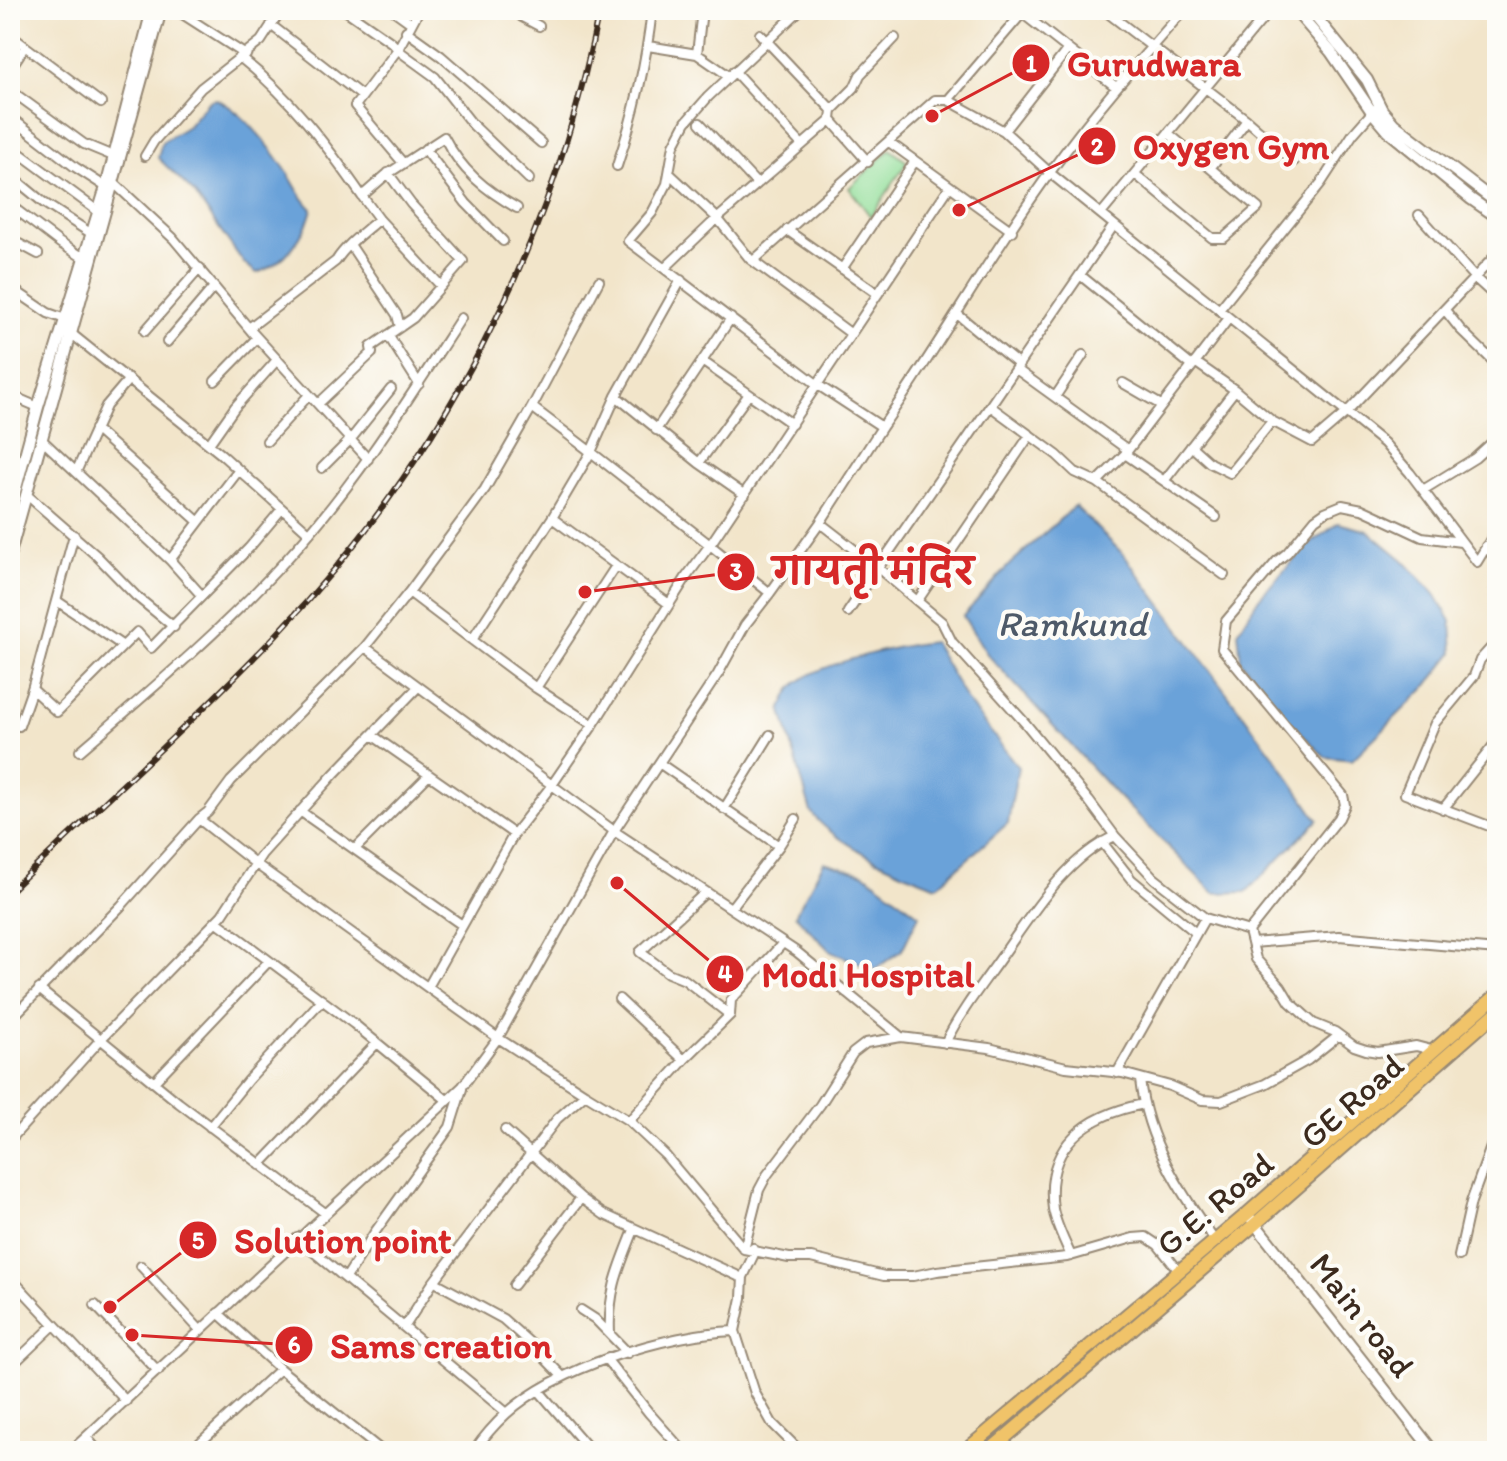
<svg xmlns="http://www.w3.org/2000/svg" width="1507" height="1461" font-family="Itim,'Playpen Sans Deva',sans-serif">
<rect width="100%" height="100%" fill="#fdfcf7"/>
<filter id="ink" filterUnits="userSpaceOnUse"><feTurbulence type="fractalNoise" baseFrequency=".0125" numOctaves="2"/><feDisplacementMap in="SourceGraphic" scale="16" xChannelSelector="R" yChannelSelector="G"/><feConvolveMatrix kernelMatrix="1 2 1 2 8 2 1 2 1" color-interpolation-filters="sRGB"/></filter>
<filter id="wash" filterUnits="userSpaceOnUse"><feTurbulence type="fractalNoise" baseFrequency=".006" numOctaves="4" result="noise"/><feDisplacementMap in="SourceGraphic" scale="32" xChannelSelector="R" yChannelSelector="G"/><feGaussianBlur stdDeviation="1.8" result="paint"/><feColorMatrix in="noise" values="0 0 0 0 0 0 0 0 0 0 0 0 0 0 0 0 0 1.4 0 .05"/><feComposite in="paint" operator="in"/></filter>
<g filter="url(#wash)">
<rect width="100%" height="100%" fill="#f2e5ca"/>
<path fill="#94df9c" stroke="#68845d" stroke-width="2" d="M890,149L907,162L871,217L849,188Z"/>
<path fill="#6aa2d9" stroke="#52667c" stroke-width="2" d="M216,99C241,110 268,144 283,166C294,181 298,196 312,209C305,237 285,263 257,273L244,263L194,193L158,158L162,142L188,126L209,101Z
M1075,506L1124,555L1279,763L1318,820L1246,892L1214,893L1117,795L987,654L963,616L1010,564Z
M1338,523L1368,531L1403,560L1435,594L1451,621L1453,653L1424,689L1352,760L1325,757L1284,716L1241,661L1238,632L1259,598L1306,547Z
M933,642L967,701L1018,767L1008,823L937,886C901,873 833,843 811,812L781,708C785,702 788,692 794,686C814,664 902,645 933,642Z
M824,862L865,874L919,915L902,950L875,969L831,952L795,915Z"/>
</g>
<g filter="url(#ink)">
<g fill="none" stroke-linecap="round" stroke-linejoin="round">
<defs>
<path id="minor" d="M176,10L246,55
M345,10L391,42L402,53L435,77L472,124L529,179
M393,10L411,23
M516,10L522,17L539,26
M702,10L697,54L729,76
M800,10L708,97L686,122L674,145L667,184L652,213L628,241L818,385L882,427L820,523L770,593L710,545L687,576L593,725L536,688L472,640L552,518L591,452L710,545L950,186
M1104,10L1247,120L1294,161
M1449,11L1451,10
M1022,13L1116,87
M271,25L362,96
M406,31L441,56L541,143
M10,35L101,103
M648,46L697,54
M241,58C290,97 326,144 362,196L386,175L444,137C461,170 485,190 517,208
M10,69L25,46
M734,71L802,145
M10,90L84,144L113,156
M948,100L1004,131L1050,173L1384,443L1410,473L1477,562L1497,529
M832,110L854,88L860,75L895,38
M10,117L75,167L109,189
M831,120L868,162
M700,123L757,184
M1004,131L1068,49
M889,142L1012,231
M10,146L99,212
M425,149L466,203L503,241
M145,156L154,141L201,88L261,41L281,10
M403,163L355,106L398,49L419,10
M617,166C634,115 646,64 652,10
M1211,167L1247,120
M670,174L717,218L750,259L850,333
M1135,174L1212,238H1224L1258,208L1168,133
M10,175L44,203L92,234
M115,184L173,238L252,332L368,459
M362,196L379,219L441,286
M10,205L60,243L84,258
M1101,214L1270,10
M1419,215L1474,277L1497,298
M1114,225L990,406L1057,455L1075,472L1097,482L1224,575
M787,230L878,294
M10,239L38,254
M351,246L397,315L400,327
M753,261L935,100H948L1025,10
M665,268L711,224L831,120L832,110L760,34
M842,269L915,161
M1080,275L1192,366
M10,287L48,313L71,321
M1219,310L1321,183L1353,134L1375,109
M1445,310L1460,329L1497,365
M957,314L1019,365
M249,328L336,261C346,245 364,232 379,219
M145,331L200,268
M73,335L221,454L309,533
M388,335L419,384
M167,342L213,288
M702,361L792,424
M1016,369L1128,450
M215,381L257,338
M1123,383L1161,405
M10,395L38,407
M616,396L699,463L749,394
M1055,397L1083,355
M318,404L372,353L371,347L413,318L463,261L411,204L388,173
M532,407L591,452L616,396L681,280
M1272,421L1312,442L1347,412L1497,254
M882,427C941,343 991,253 1051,171C1092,114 1138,62 1184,10
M95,429L199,522L170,560
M656,430L731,318
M42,440L170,560L202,596
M267,441L309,395
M209,444L235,407L277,360
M1191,446L1210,463L1230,473L1272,421L1235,390L1195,362
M1125,454L1164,481L1235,390
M699,463L745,495
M322,468L351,439L391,389
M77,470L106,406L129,379
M1164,481L1216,517
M1097,482L1125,454L1229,318
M1423,490L1475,458L1497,438
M27,495L97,556L136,596L174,627
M552,518L669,604
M199,522L239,470
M820,523L878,568L990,406
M1486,546L1497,561
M409,592L472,640
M918,600L1030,435
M57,601L123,646
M848,612L878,568L942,622L952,642L1026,724L1089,801L1115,836L1154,878L1205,918L1249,931L1256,959L1281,987L1290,1002L1313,1023L1335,1032L1354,1046L1366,1050L1378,1052L1416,1046L1435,1051
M1497,641L1480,660L1474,676L1435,723L1405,794L1497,829
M365,647L552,785L593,725
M536,688L616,566
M32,689L57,712L137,632L151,648L249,548L281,510
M19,726L32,689L74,535
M372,735L514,834
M80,751C151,690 222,630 286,560C355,485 406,403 461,318
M659,763L779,846L731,908
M724,809L770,735
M1443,809L1497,741
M300,811L462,925
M1102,842L1131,879L1196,933
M779,846L796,819
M355,849L429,775
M706,892L640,952L668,973L685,980L730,1015
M216,921L354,1024L448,1101
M1249,931L1339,818L1345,805L1343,795L1222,649L1226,621L1277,561L1287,553L1315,519L1325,512L1342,505L1362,509L1422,537L1461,542
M1252,943L1339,936L1497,950
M428,987L514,834L552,785L614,831L797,952L901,1037
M39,989L179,1103L325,1213
M619,999L684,1060L629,1121
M10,1020L121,906L199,819
M945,1043C959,1015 977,991 995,966C1027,922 1063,859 1115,836
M684,1060L730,1015L731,1000L783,943
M1117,1073L1205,918
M1140,1080C1147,1141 1180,1192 1215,1241
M154,1082L269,961
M585,1094L498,1038L256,864L199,819L208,812L231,781L365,647L409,592L485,489L532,407L599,281
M210,1127L248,1080L322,1000
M505,1130L581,1198L603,1214L738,1276
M10,1140L101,1039L222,915L262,854L334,774L418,687
M260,1165L377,1043
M297,1238L507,1413
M753,1248L755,1252L743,1277L742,1298L735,1331L755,1393L772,1423L800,1451
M1071,1256C1065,1242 1056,1225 1053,1209C1044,1145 1087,1115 1144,1104
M1459,1256L1471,1202L1497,1130
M141,1266L200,1330
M1179,1271L1158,1245L1146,1237L1133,1238L1067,1257L937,1271L913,1276H884L811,1258H789L744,1249L759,1190L767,1175L820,1105L853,1053L866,1043L901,1037L989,1048L1066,1067L1122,1073L1170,1086L1202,1100L1221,1101L1265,1084L1308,1060L1338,1036
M10,1277L126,1401
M346,1278L375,1232L450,1127L462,1089
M435,1282L503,1319L530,1343L563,1377
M514,1285L581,1198
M95,1305L158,1371
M581,1310L595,1319L628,1353
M218,1313L280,1369L382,1451
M405,1326L432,1284L557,1119L585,1094L629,1121L665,1155L744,1249
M610,1333C608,1291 619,1268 634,1230
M607,1360L649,1413L683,1451
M10,1367L54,1325
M539,1391L591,1451
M86,1437L98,1451
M71,1451L462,1087L498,1038L614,831L718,674L745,625L770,593
M191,1451L280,1369
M474,1451C483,1438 494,1425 506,1414C556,1368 668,1333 735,1331"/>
<path id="tertiary" d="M1295,10L1331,52L1372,112L1389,132L1471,199L1497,217
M1310,10L1367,80L1382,110L1394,124L1497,203
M10,510L38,407L106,187L152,10
M10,553L161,10
M1252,1220L1433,1451"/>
<path id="primary" d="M965,1451L1247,1214L1497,995
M989,1451L1255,1224L1497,1012"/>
</defs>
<use href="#minor" stroke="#968874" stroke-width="12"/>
<use href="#tertiary" stroke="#968874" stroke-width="14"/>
<use href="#primary" stroke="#968874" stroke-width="16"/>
<use href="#minor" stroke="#fff" stroke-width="8"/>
<use href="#tertiary" stroke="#fff" stroke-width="10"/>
<use href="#primary" stroke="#f0c369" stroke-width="12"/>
<defs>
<path id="rail" d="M10,891C99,806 191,724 276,635C441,462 554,245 599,10"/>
</defs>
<use href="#rail" stroke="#3b2a1e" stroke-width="6"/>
<use href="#rail" stroke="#fdfcf7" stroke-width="3" stroke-dasharray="9" stroke-linecap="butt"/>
</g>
</g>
<g text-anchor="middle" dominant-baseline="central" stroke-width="8" stroke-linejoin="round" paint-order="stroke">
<g font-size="34" fill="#3b2a1e" stroke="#fdfcf7">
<text transform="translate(1352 1101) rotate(-41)">GE Road</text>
<text transform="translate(1215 1204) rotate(-40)">G.E. Road</text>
<text transform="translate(1362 1315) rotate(52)">Main road</text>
</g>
<g font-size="36" font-style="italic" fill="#4e5a69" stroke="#fdfcf7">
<text x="1072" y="623">Ramkund</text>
</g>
</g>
<path fill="none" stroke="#d62828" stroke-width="3" d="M932 116L1031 63M959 210L1097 146M585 592L736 572M617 883L725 974M110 1307L198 1240M132 1335L294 1345"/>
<g fill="#d62828" stroke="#fdfcf7" stroke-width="3">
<circle cx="932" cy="116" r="8"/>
<circle cx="959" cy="210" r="8"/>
<circle cx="585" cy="592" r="8"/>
<circle cx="617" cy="883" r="8"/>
<circle cx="110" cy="1307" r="8"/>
<circle cx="132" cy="1335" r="8"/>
<circle cx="1031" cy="63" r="20"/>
<circle cx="1097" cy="146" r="20"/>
<circle cx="736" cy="572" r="20"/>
<circle cx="725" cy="974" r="20"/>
<circle cx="198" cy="1240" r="20"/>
<circle cx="294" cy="1345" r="20"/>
</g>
<g font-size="24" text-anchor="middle" font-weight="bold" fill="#fff">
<text x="1031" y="72">1</text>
<text x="1097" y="155">2</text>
<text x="736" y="580">3</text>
<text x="725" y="982">4</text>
<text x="198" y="1249">5</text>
<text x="294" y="1353">6</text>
</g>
<g font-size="36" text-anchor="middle" font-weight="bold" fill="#d62828" stroke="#fdfcf7" stroke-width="8" stroke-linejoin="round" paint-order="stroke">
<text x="1154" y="76">Gurudwara</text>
<text x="1231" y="159">Oxygen Gym</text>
<text x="873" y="584">गायतृी मंदिर</text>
<text x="868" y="987">Modi Hospital</text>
<text x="343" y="1253">Solution point</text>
<text x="441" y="1358">Sams creation</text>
</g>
<rect width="1507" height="1461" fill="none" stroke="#fdfcf7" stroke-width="40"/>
</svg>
